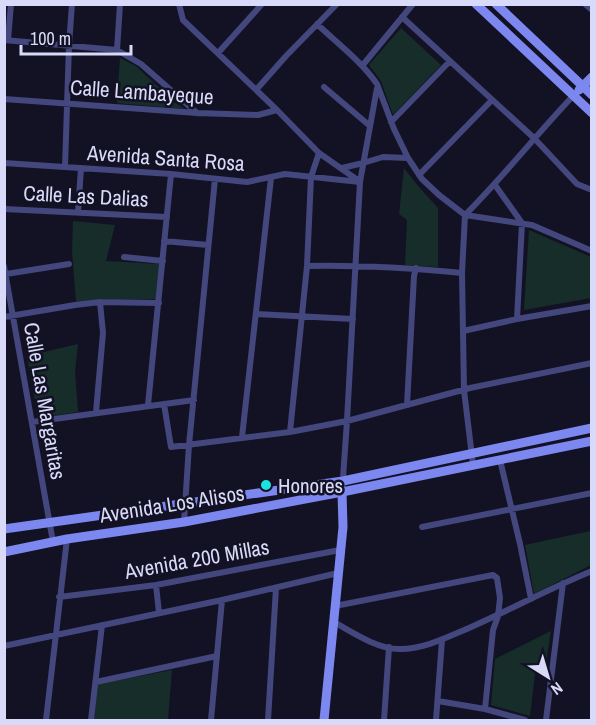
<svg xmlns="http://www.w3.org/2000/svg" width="596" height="725" font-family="'Archivo Narrow',sans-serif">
<rect width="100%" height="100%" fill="#131224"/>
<path fill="#162d29" d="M401,28L441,65L393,115L381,81L369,65Z
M120,58L136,66L174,102L185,109L117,103Z
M404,168L418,186L438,208V267L405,265L407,220L399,214Z
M73,221L115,225L106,261L160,264L157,299H102L76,302L72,251Z
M529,230L591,257V298L524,310Z
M78,344L75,371L78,412L38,418L27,356Z
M590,531L592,539L591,565L534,594L525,545Z
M551,631L544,674H535L530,716L491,705L495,659Z
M172,670L168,720H94L98,684Z"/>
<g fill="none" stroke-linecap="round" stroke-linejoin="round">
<path stroke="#43477d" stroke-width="6" d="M179,4L183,20L277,110L319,153L359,181
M585,4L592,10
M402,17L534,138L577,184L592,190
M317,24C337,43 361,61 377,84L394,129L408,158L422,179L439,195L465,215L532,225L592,251
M4,40L117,50L141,64L197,113
M8,40L11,4
M117,50L120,4
M218,53L262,4
M362,66L413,4
M324,87L370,126
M256,90L286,56L337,4
M4,99L197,113L258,115L277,110
M391,122L450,61
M4,163L171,174L247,182L285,174L360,182
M65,167L69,45L72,4
M342,168L363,163L383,157L408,158
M419,175L492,100
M495,185L522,223L517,319
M4,209L167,217
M78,212L81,168
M164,241L208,245
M124,257L163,261
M4,266L53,542
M307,266C359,265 410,268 462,273
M6,274L69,264
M256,314L353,319
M4,317L75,305L100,302L159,303
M463,331L517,319L592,306
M164,404L171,447L290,432L347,421L470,388L592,363
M148,405L171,174
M407,405L414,276L416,268
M96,412L103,333L100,302
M32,422L194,400
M290,432L307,266L311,177L319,153
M242,437L271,178
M500,460L520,544L531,599
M473,465L464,390L462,273L465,215C503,177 536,135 573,96
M342,492L347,421L360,182L377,88
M184,522L189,445L215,179
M422,527L592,493
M156,585L159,613
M59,597L156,585L340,550
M335,606L493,575L497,578L500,598L498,616L493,630L485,709
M334,622C353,633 379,650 401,649C422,649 443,639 462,631C506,612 548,589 592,571
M4,646L222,600L338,573
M96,682L217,656
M438,701L485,709L525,720
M46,720L67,539
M91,720L102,625
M211,720L222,600
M268,720L276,588
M384,720L389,647
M436,720L442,640
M546,720L563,583"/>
<path stroke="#7c87ef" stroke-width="9" d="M476,4L592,113
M496,4L592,95
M579,90L592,77
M4,529L343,481L592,428
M4,552L67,539L184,522L342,492L592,441
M324,720L343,527L342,492"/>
</g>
<circle fill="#1de3df" stroke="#131224" stroke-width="2" cx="266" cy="485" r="6"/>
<g text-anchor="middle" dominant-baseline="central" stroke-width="5" stroke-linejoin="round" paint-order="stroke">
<g font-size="21" fill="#d9dafa" stroke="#131224">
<text transform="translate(142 92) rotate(4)">Calle Lambayeque</text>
<text transform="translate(166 158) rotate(4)">Avenida Santa Rosa</text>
<text transform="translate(86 196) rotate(3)">Calle Las Dalias</text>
<text transform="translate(45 401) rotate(80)">Calle Las Margaritas</text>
<text transform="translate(172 504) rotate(-9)">Avenida Los Alisos</text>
<text transform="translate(197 559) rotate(-10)">Avenida 200 Millas</text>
</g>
<g font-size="21" fill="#d9dafa" stroke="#131224" text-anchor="start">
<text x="278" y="485">Honores</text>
</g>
</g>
<rect width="596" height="725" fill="none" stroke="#d9dafa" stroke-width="12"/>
<g transform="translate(548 677) rotate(143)" stroke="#131224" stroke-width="4.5" paint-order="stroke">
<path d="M0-4.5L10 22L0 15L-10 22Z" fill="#d9dafa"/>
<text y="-9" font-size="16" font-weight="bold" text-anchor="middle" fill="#d9dafa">N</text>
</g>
<path d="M21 45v9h110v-9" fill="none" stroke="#d9dafa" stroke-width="3"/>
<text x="30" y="45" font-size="18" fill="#d9dafa" stroke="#131224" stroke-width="4.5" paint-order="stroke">100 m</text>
</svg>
